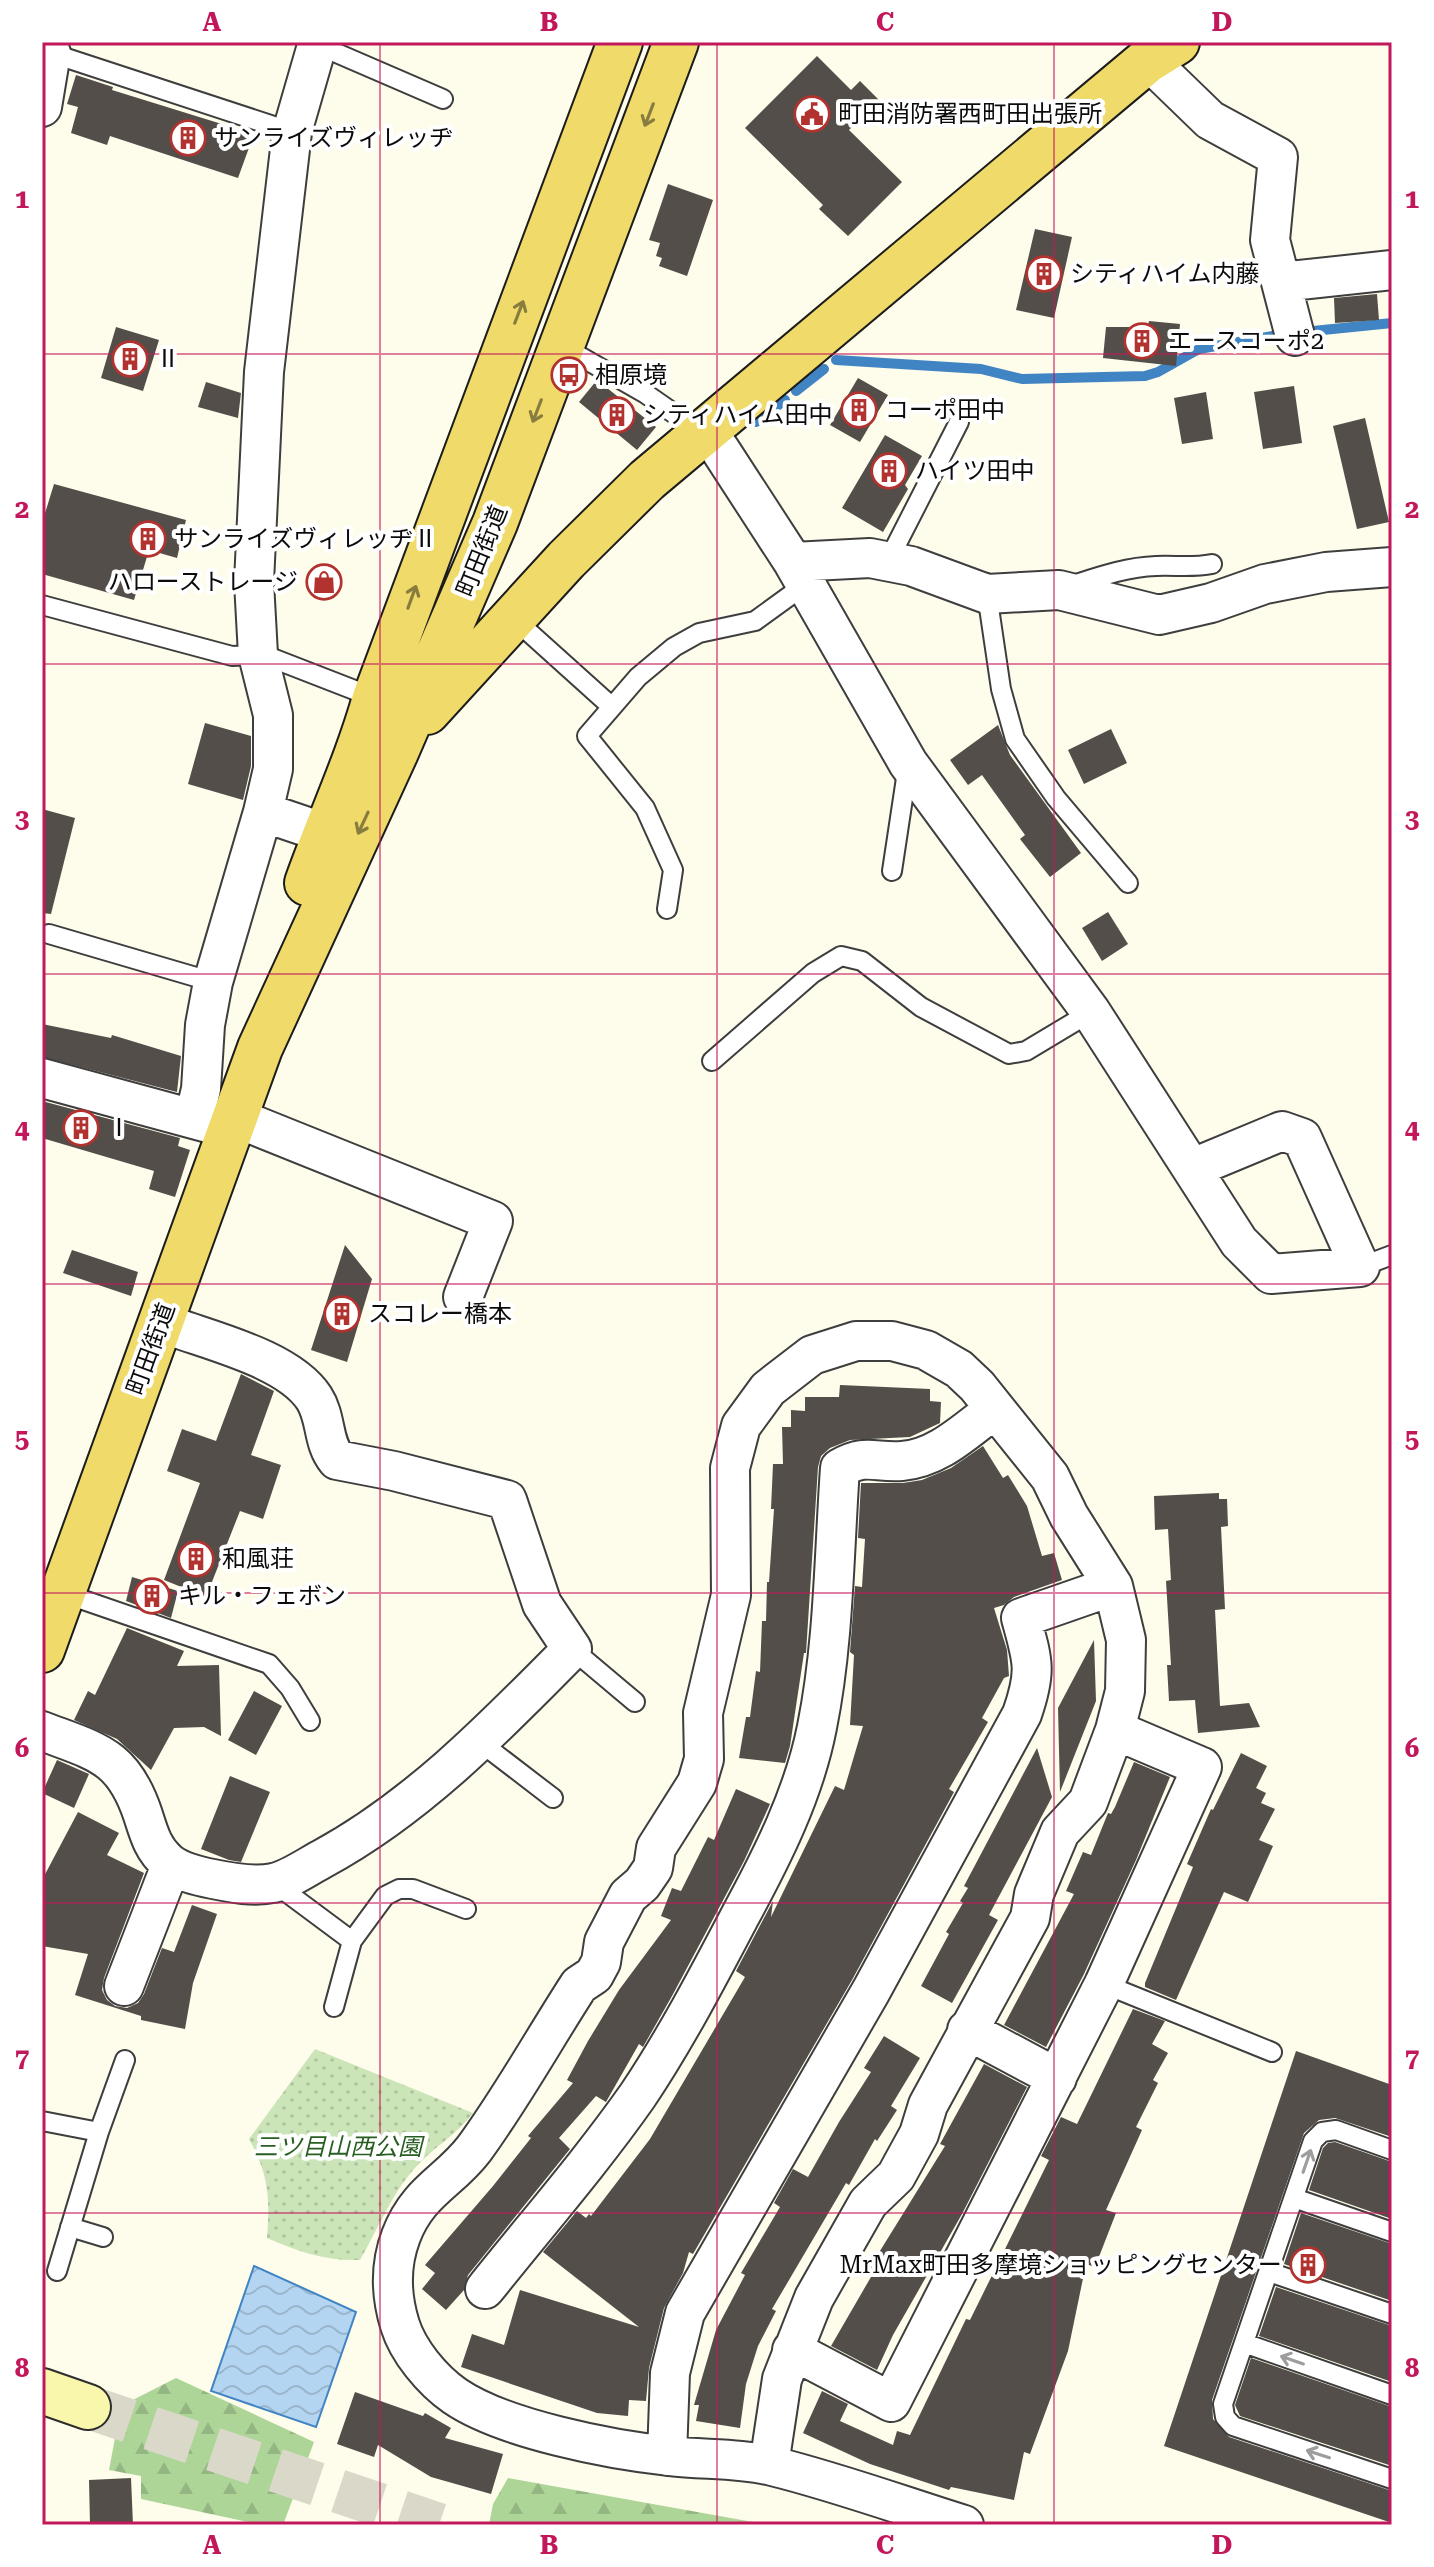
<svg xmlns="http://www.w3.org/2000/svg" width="1434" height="2567" font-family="'Roboto Serif','Noto Sans JP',serif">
<defs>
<pattern id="green-dots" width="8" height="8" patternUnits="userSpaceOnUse" patternTransform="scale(2)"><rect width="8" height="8" fill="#cce5b8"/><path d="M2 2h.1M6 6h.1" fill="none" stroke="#aec39d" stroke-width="1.8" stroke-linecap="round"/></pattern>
<pattern id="forest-firs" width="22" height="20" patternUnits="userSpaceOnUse" patternTransform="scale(2)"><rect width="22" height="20" fill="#aed598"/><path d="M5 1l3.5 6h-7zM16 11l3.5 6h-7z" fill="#94b682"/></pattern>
<pattern id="water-waves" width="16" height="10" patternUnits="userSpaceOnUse" patternTransform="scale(2)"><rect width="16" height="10" fill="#b3d5f1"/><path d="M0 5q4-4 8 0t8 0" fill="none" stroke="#99b6cd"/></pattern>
</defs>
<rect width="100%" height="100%" fill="#fefceb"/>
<path fill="url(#green-dots)" d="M315,2049L473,2113C457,2135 432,2148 414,2169C391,2195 378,2229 360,2260C325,2261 299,2252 267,2238C270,2198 269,2175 249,2139Z"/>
<path fill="url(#forest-firs)" d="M176,2378L314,2442L283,2525H262L141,2499V2476L109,2470L121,2406Z
M508,2478L769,2525H489L493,2504Z"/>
<path fill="url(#water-waves)" stroke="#4084c3" stroke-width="2" d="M254,2266L356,2312L316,2427L211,2391Z"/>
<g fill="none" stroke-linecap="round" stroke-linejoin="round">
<path stroke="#4084c3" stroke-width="10" d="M1313,331L1392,323
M836,360L981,369L1022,379L1145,376L1158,372L1199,349L1278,335
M796,391L824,369
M756,422L785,400"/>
</g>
<path fill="#534e49" d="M817,56L851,90L860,81L879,100L849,130L902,182L848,236L819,209L823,205L745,128Z
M76,75L113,87L112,90L254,134L238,178L110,136L107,145L71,133L78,107L67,104Z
M668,184L713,200L687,276L659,266L662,258L656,256L660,243L649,240Z
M1035,229L1072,237L1054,318L1016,310Z
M1377,294L1379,320L1335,323L1334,298Z
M1149,321L1180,324L1176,366L1103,358L1106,327H1137V323L1148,325Z
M116,327L159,340L143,391L101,378Z
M858,378L888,395L860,442L830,425Z
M597,380L656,427L637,450L579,402Z
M206,382L241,393L238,418L198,407Z
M1294,386L1302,443L1263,449L1254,392Z
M1206,392L1213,439L1182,444L1174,398Z
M1365,418L1389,522L1357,529L1333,426Z
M885,435L922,456L905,485L908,489L883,532L842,508Z
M54,484L186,520L177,558L149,550L134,600L42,574V523Z
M205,723L251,736V766L243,800L188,784Z
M998,725L1010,755L1081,853L1050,877L1020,839L1025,835L982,775L968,785L950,760Z
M1111,729L1127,763L1084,784L1068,750Z
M42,809L75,818L51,914L42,913Z
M1108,912L1128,944L1102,961L1082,928Z
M42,1024L111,1038L112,1035L181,1056L177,1092L42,1057Z
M42,1101L180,1138L178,1146L190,1150L175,1197L149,1189L154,1171L42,1138Z
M345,1245L372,1279L347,1362L311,1350Z
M72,1250L138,1272L131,1296L63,1273Z
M241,1374L274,1391L251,1455L281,1465L263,1519L240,1511L206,1597L164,1580L200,1483L167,1471L182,1429L216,1441Z
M840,1385L930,1389V1401L941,1402L940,1423L910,1437L850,1440L830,1448L821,1456L818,1467L806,1653H804L790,1746L785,1763L739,1758L746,1717H750L756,1671L760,1672L762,1621H766L767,1582H769L774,1509H771L773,1464H783L782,1427H791V1410L805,1411V1397H839Z
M983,1446L1003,1478L1008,1475L1027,1506L1042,1556L1054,1553L1062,1580L1014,1597L1004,1605L994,1608L1007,1650L1009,1676L1004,1678L982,1718L988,1722L949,1789L954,1792L852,1980L693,2254L689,2252L683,2273L664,2308L649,2368L646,2401L629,2400L628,2416L597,2413L461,2367L472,2334L504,2345L520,2290L639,2327L543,2252L577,2211L586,2218L589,2214L591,2216L650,2139L745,1977L736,1971L773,1901L771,1917L835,1786L844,1790L863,1726L850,1725L854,1655L850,1652L855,1586L862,1587L865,1539L858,1538L861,1483H903L922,1480L951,1468Z
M1219,1493V1499H1227L1228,1526L1221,1527L1225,1609L1215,1610L1220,1706L1249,1703L1260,1727L1198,1733L1195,1700L1169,1701L1167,1665H1171L1166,1581L1171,1580L1168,1529L1155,1530L1154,1496Z
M132,1577L178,1591L171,1618L126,1601Z
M127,1628L184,1651L177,1666L219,1665L221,1736L204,1727L174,1728L151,1770L117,1739L74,1720L88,1691L95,1695Z
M1094,1640L1096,1701L1060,1792L1058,1708Z
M254,1691L282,1706L256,1755L228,1740Z
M1037,1748L1052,1797L989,1915L998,1920L952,2003L921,1986L949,1934L946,1932L963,1903L960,1901L968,1888L964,1886Z
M1241,1753L1267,1766L1256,1788L1266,1793L1261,1803L1275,1809L1259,1840L1273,1846L1248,1902L1224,1892L1176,2000L1145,1987V1983L1193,1867L1187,1864L1211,1809L1213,1810Z
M57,1760L89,1774L74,1808L42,1793Z
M1134,1762L1170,1777L1136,1860L1084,1974L1046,2047L1004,2025L1074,1894L1066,1891L1083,1852L1091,1855L1108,1813L1111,1814L1115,1807Z
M230,1776L270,1792L241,1862L229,1860L201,1849Z
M736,1789L770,1804L744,1861L672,1996L643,2047L639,2044L606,2102L596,2096L559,2138L570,2149L468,2275L464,2290L446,2310L422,2289L435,2273L425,2265L493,2186L531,2138L528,2136L573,2083L567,2080L588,2041L619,1990L671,1920L661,1916L672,1888L681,1891L708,1837L714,1840Z
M78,1812L119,1833L107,1855L144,1873L104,1978L102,1990L107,2000L115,2006L127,2008L138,2003L144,1994L162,1948L174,1952L192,1905L217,1914L193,1983L185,2029L141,2020V2016L75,1995L88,1954L42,1946V1880Z
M1133,2009L1165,2021L1152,2044L1168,2053L1153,2080L1158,2083L1136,2127L1142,2130L1106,2210L1116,2213L1095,2267L1086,2264L1068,2351L1030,2454L1024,2452L1014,2500L951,2487L949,2490L870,2464L803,2433L822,2391L848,2404L840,2421L893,2445L897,2431L910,2435L966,2319L970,2320L1049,2160L1041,2156L1061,2117L1077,2124Z
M884,2036L920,2058L891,2106L897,2110L877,2141L875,2139L849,2185L846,2183L772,2309L776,2311L758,2346L746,2384L740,2428L696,2421L699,2405H694L716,2330L745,2275L741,2273L780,2207L774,2203L793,2169L808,2177L839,2122L871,2072L864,2068Z
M1296,2051L1392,2085V2137L1335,2118L1319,2120L1304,2133L1212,2400L1213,2419L1229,2437L1392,2491V2523L1164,2446Z
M984,2064L1027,2087L962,2214L893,2335L877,2370L831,2346L875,2270L870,2267L945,2146L940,2144Z
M1335,2142L1392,2162V2219L1309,2190L1323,2148L1328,2143Z
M1301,2213L1392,2244V2301L1284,2264Z
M1276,2287L1392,2326V2382L1259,2336Z
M1251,2358L1392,2407V2466L1240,2416L1235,2405Z
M355,2392L423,2416L425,2413L451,2428L445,2438L503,2454L491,2494L431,2477L378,2445L374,2457L337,2444Z
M131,2478L133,2525H90L89,2480Z"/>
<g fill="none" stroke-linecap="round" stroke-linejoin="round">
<path stroke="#dad8c9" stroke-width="44" stroke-dasharray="44 22" stroke-linecap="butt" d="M88,2407L439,2525"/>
<defs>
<path id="lane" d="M318,45L443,99
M48,52L292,132
M562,346L646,394L702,433
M888,561L959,422
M1070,586C1098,577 1126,567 1156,566C1175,565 1192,568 1212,564
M987,594L1001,689L1015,739L1056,798L1128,883
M42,605L232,656L258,655L272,658L375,698
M513,618L612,707
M892,871L908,765
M667,909L673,870L645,808L587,736L638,677L674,647L699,633L755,621L806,584
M49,934L213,982
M712,1061L813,973L841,956L862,961L921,1007L1009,1054L1026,1051L1091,1012
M1360,1267L1392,1255
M63,1593L269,1664L290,1688L310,1721
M572,1649L635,1702
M480,1742L553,1798
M274,1883L352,1941
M1104,1984L1272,2052
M334,2007L352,1941L385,1896L399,1889H413L466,1909
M42,2121L99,2132
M1392,2150L1336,2130L1322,2132L1313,2141L1223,2404L1225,2417L1233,2426L1392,2479
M1294,2198L1392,2232
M70,2227L103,2237
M57,2271L99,2132L125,2060
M1269,2272L1392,2314
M1244,2343L1392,2395"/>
<path id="street" d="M1148,60L1210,120L1278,157L1270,240L1295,336
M42,107L51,53
M1281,282L1392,270
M703,433L719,448L793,562L908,763L1091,1012L1239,1242L1271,1274L1360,1267L1302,1138L1282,1131L1193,1168
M793,562L870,558L911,566L987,594L1059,590L1159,615L1211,603L1265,584L1326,572L1392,567
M263,812L325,833
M42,1078L219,1126
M234,1117L493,1221L463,1297
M194,1119L201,1089L205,1025L213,982L263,812L273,769V715L258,655L254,582L264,372L292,132L318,42
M42,1731C97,1752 123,1755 143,1815C149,1834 153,1849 168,1862C180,1872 198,1876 213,1879C232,1883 254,1887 273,1883C289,1880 307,1867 322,1859C418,1807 496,1726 572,1649L542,1604L507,1500L394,1471L337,1460C322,1442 327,1418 314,1398C287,1357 205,1340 160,1322
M124,1986L171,1865
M967,2030L1057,2078
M485,2289C536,2225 591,2162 638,2095C675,2040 709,1975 740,1916C772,1857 804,1794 817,1727C834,1643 834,1554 840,1468C867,1453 874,1463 902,1461C939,1458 966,1430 995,1409
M792,2350L891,2402L1104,1984L1202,1767L1115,1730
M667,2456L670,2373L685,2313L871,1991L1022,1714C1037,1671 1033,1661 1021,1618L1113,1586
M769,2465L782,2379L814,2298L868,2203L896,2176L919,2134L928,2105L1030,1918L1034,1894L1060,1832L1088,1802L1115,1730L1125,1691L1126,1640L1113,1586L1069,1516L1050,1477L977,1386L959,1369L926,1350L892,1341H856L812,1355L768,1389L741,1426L730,1468L731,1595L703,1713L704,1759L697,1783L656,1848L653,1868L642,1884L628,1896L604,1942L601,1962L594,1975L579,1985C544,2039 512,2097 474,2149C449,2182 418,2191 401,2236C390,2265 391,2296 400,2325C408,2351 432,2380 455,2396C503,2429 611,2450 670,2456C703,2460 740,2458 772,2466C837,2482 900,2505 964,2525"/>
<path id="secondary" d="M42,2391L88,2407"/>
<path id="primary" d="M427,712L566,560L647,480L1148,60L1177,42
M307,883C329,821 357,762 375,698L620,42
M42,1650L260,1048L396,752L495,523L676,42"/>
</defs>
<use href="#lane" stroke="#3e3e3e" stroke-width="22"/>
<use href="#street" stroke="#3e3e3e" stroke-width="42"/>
<use href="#secondary" stroke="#2d2d2d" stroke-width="48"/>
<use href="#primary" stroke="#1c1c1c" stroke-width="48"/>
<use href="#lane" stroke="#fff" stroke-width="18"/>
<use href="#street" stroke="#fff" stroke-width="38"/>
<use href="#secondary" stroke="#f9f7ab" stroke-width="44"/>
<use href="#primary" stroke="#efda6a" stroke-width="44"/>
</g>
<defs><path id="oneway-shaft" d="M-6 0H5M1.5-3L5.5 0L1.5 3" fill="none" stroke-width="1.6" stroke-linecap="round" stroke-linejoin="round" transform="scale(2)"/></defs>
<g stroke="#887d3f">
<use href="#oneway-shaft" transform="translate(649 115) rotate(111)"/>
<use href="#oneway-shaft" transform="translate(519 312) rotate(-69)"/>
<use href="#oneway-shaft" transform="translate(537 411) rotate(111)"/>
<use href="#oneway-shaft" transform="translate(412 597) rotate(-70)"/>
<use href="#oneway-shaft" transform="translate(363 823) rotate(115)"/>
</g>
<g stroke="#9d9d9d">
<use href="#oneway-shaft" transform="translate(1307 2161) rotate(-71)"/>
<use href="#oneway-shaft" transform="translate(1292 2360) rotate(-161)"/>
<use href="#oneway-shaft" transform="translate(1318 2454) rotate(-162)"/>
</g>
<path fill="none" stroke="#c2185b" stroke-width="2" stroke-opacity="0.55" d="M380,42V2525M717,42V2525M1054,42V2525M42,354H1392M42,664H1392M42,974H1392M42,1284H1392M42,1593H1392M42,1903H1392M42,2213H1392"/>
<defs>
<symbol id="civic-ring" viewBox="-11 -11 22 22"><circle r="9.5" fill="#fff" stroke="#b1322e" stroke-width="1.5"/><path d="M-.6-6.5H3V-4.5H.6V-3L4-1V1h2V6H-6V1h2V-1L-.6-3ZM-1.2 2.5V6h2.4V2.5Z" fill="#b1322e"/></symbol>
<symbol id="building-ring" viewBox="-11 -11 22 22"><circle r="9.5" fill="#fff" stroke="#b1322e" stroke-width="1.5"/><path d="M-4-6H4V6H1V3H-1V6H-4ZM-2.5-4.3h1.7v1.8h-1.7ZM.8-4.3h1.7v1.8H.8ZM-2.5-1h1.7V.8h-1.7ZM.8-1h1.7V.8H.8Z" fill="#b1322e"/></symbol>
<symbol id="bus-ring" viewBox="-11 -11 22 22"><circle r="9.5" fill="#fff" stroke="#b1322e" stroke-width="1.5"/><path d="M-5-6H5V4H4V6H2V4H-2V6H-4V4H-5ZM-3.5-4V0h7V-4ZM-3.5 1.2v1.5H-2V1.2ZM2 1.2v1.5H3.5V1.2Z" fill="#b1322e"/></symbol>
<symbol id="shop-ring" viewBox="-11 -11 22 22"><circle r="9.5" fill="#fff" stroke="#b1322e" stroke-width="1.5"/><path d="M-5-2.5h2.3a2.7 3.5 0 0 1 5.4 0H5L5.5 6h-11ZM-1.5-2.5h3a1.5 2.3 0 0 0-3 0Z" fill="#b1322e"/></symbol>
</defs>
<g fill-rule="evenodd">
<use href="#civic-ring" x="792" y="94" width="40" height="40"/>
<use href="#building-ring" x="168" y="118" width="40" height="40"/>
<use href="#building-ring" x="1024" y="254" width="40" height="40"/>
<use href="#building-ring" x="1122" y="321" width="40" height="40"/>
<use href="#building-ring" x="110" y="339" width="40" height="40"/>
<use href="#bus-ring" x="549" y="355" width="40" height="40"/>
<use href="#building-ring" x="839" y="390" width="40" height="40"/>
<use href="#building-ring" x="597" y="395" width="40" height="40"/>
<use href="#building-ring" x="869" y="451" width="40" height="40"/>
<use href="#building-ring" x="128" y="519" width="40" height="40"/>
<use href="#shop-ring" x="304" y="562" width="40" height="40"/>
<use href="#building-ring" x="61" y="1108" width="40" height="40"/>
<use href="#building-ring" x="322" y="1294" width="40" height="40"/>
<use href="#building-ring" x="176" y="1539" width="40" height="40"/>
<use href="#building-ring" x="132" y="1576" width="40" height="40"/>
<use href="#building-ring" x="1288" y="2245" width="40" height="40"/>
</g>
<g text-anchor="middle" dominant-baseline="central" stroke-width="8" stroke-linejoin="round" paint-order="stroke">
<g font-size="24" fill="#0b0b0b" stroke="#fff" text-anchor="start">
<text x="838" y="114">町田消防署西町田出張所</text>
<text x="214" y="138">サンライズヴィレッヂ</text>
<text x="1070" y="274">シティハイム内藤</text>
<text x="1168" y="341">エースコーポ2</text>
<text x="156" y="359">Ⅱ</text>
<text x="595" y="375">相原境</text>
<text x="885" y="410">コーポ田中</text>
<text x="643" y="415">シティハイム田中</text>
<text x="915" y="471">ハイツ田中</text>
<text x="174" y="539">サンライズヴィレッヂⅡ</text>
<text x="298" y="582" text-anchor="end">ハローストレージ</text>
<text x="107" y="1128">Ⅰ</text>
<text x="368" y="1314">スコレー橋本</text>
<text x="222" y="1559">和風荘</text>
<text x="178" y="1596">キル・フェボン</text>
<text x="1282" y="2265" text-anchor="end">MrMax町田多摩境ショッピングセンター</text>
</g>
<g font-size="24" fill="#0b0b0b" stroke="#fff">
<text transform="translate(482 551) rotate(-68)">町田街道</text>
<text transform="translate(151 1349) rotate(-70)">町田街道</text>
</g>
<g font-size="24" font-style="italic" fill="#285e21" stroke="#fff">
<text x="338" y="2147">三ツ目山西公園</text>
</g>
</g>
<rect width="1434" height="2567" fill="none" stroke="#ffffff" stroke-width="88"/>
<rect x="44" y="44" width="1346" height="2479" fill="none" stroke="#c2185b" stroke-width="3"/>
<g font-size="26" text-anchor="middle" font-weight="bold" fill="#c2185b">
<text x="212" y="31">A</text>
<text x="549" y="31">B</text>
<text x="885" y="31">C</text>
<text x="1222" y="31">D</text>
<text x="22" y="208">1</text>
<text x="1412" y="208">1</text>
<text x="22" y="518">2</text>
<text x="1412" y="518">2</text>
<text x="22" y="828">3</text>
<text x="1412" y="828">3</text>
<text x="22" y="1138">4</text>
<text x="1412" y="1138">4</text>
<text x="22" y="1448">5</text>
<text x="1412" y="1448">5</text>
<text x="22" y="1757">6</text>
<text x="1412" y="1757">6</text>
<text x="22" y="2067">7</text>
<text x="1412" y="2067">7</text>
<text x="22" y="2377">8</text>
<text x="1412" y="2377">8</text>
<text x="212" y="2554">A</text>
<text x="549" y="2554">B</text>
<text x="885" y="2554">C</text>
<text x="1222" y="2554">D</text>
</g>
</svg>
